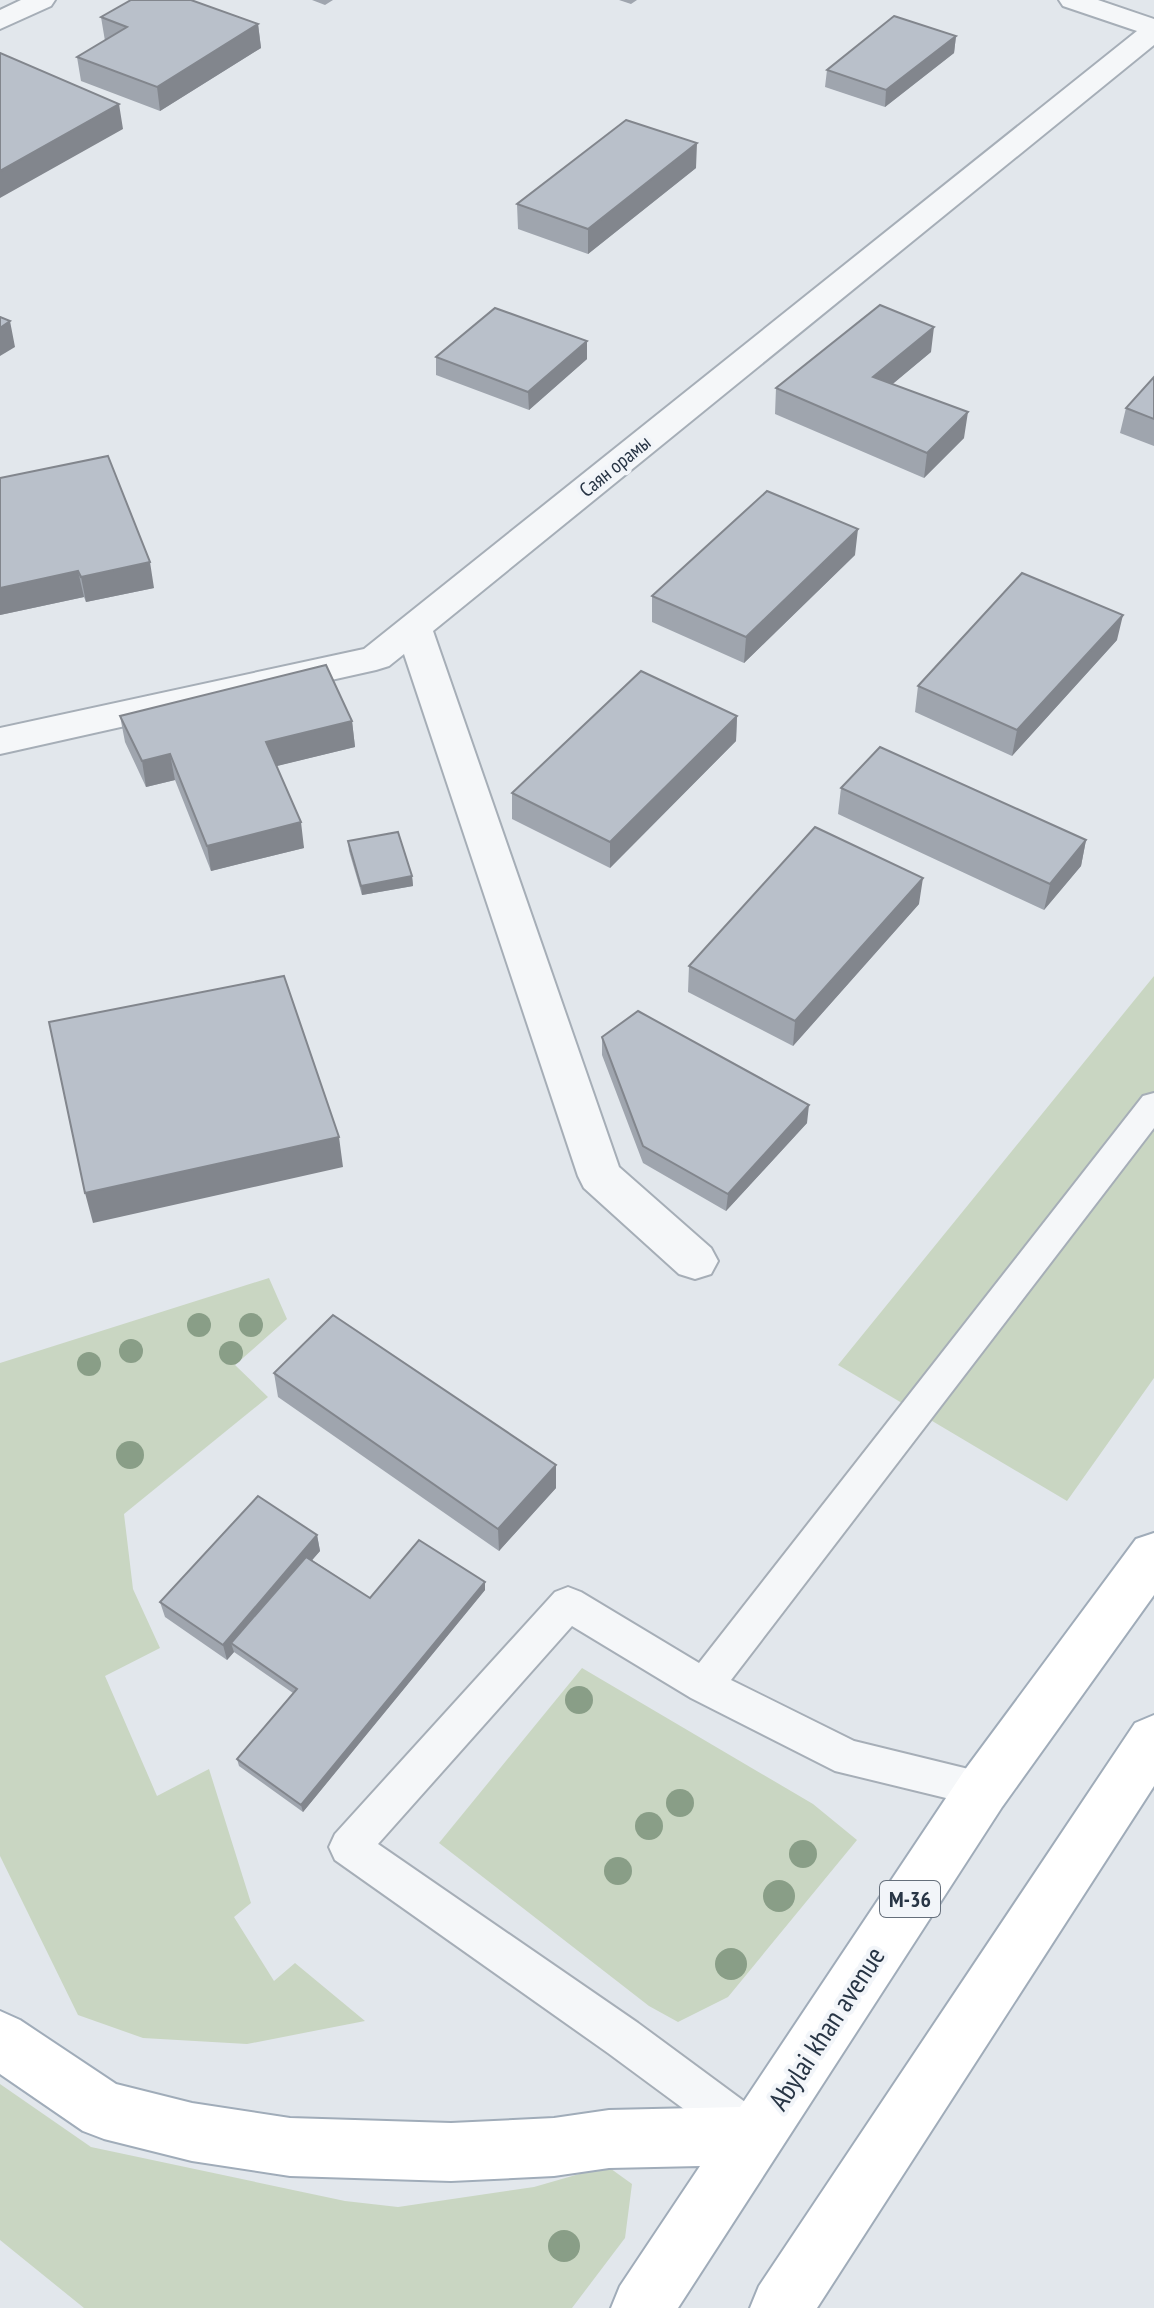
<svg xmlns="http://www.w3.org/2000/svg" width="1154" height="2308" font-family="'PT Sans Narrow',sans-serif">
<rect width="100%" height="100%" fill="#e2e7ec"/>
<path fill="#c9d6c2" d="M1154,976V1378L1067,1501L838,1365Z
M269,1278L287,1319L235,1365L268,1397L124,1514L133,1589L160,1648L105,1676L157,1796L209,1769L251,1903L234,1917L274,1981L295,1963L365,2021L247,2044L143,2038L78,2015L0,1856V1363Z
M582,1668L813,1804L857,1840L728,1997L678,2022L649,2006L439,1843Z
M0,2084L91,2147L345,2201L398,2207L534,2187L607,2166L632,2184L625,2238L572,2308H84L0,2240Z"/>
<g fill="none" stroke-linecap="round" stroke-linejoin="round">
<defs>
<path id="service" d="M1154,1093V1128L731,1680L854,1741L997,1776L1002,1789L997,1802L983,1807L835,1771L691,1698L572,1626L378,1844L638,2023L768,2119L774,2134L768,2149L753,2155L738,2149L608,2053L335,1860L329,1847L335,1834L555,1592L568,1587L581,1592L699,1663L1143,1096Z"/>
<path id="minor" d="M21,0H55L51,6L0,29V10Z
M1059,0H1098L1154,19V45L433,631L619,1167L711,1248L718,1261L711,1274L695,1279L679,1274L584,1188L578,1176L404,654L389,666L376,670L0,754V728L364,649L1137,31L1063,6Z"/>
<path id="primary" d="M1154,1533V1595L1002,1807L678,2308H611L620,2286L700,2166L609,2168L554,2176L451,2181L290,2176L192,2161L104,2139L83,2131L0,2074V2011L20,2020L116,2084L192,2103L290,2118L451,2123L554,2118L609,2110L740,2107L964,1771L1136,1539Z
M1154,1715V1786L817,2308H750L759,2286L1135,1723Z"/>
</defs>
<use href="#service" stroke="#a6aeb7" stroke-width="4"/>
<use href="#minor" stroke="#a6aeb7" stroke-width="4"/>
<use href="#primary" stroke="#a0acb9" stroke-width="4"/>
<use href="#service" fill="#f5f7f9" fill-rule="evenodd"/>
<use href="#minor" fill="#f5f7f9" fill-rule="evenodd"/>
<use href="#primary" fill="#fff" fill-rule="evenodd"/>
</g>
<g fill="#899e87">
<circle cx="199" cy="1325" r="12"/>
<circle cx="251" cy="1325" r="12"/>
<circle cx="131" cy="1351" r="12"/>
<circle cx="231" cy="1353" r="12"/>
<circle cx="89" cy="1364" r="12"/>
<circle cx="130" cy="1455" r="14"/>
<circle cx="579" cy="1700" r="14"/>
<circle cx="680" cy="1803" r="14"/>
<circle cx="649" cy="1826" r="14"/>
<circle cx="803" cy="1854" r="14"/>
<circle cx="618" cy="1871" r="14"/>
<circle cx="779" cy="1896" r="16"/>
<circle cx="731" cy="1964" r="16"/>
<circle cx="564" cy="2246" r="16"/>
</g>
<path fill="#9fa5ae" d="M312,0H333L325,5Z
M619,0H637L631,4Z
M101,17L258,24L261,48L160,111L81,81L77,57L105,41Z
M956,36L954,53L885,107L825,87L827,70Z
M696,168L588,254L518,229L517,204Z
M931,352L892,384L964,438L924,478L775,414L776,388Z
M436,357L587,359L529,410L436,375Z
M1154,377V446L1120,433L1126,408Z
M0,478L154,588L86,602L84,597L0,615Z
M855,555L744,663L652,622V596Z
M1117,640L1012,756L915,712L918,686Z
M120,716L352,721L355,747L276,766L304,848L211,871L175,780L146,787L125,742Z
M737,716L736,741L610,868L512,819V793Z
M841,788L1086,840L1081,866L1044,910L838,814Z
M348,841L412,876L413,886L362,895L349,851Z
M919,904L793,1046L688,992L689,966Z
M602,1037L807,1123L726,1211L643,1163L602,1055Z
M274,1373L556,1488L499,1551L278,1397Z
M317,1535L320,1551L312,1560L370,1598L485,1582V1590L303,1812L239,1766L237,1759L293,1693L234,1652L227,1660L165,1617L160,1602Z"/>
<path fill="#82868d" d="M258,24L261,48L160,111L157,87Z
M956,36L954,53L885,107L886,90Z
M119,104L123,129L0,198V171Z
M697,143L696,168L588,254V229Z
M10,321L15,347L0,356V328Z
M934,327L931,352L870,403L873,377Z
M587,341V359L529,410L528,392Z
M968,412L964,438L924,478L927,453Z
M858,529L855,555L744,663L746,637Z
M150,562L154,588L86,602L81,577Z
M78,571L84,597L0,615V588Z
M1123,615L1117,640L1012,756L1017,730Z
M737,716L736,741L610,868V842Z
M352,721L355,747L269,768L266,742Z
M170,754L175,780L146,787L142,761Z
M301,822L304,848L211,871L207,846Z
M1086,840L1081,866L1044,910L1050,884Z
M412,876L413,886L362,895L361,886Z
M923,878L919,904L793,1046L795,1021Z
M809,1105L807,1123L726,1211L728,1194Z
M339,1137L343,1167L93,1223L85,1193Z
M556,1465V1488L499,1551L498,1529Z
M317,1535L320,1551L237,1647L231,1643L234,1652L227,1660L223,1645Z
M485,1582V1590L303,1812L301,1805Z"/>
<path fill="#b9c0ca" stroke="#82868d" stroke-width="2" d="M131,0H191L258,24L157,87L77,57L127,27L101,17Z
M894,16L956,36L886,90L827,70Z
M0,53L119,104L0,171Z
M626,120L697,143L588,229L517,204Z
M880,305L934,327L873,377L968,412L927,453L776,388Z
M495,308L587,341L528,392L436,357Z
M0,317L10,321L0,328Z
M1154,377V419L1126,408Z
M108,456L150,562L81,577L78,571L0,588V478Z
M767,491L858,529L746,637L652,596Z
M1022,573L1123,615L1017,730L918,686Z
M326,665L352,721L266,742L301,822L207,846L170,754L142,761L120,716Z
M641,671L737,716L610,842L512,793Z
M880,747L1086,840L1050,884L841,788Z
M815,827L923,878L795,1021L689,966Z
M398,832L412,876L361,886L348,841Z
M284,976L339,1137L85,1193L49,1022Z
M638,1011L809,1105L728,1194L643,1146L602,1037Z
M333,1315L556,1465L498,1529L274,1373Z
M258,1496L317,1535L223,1645L160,1602Z
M419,1540L485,1582L301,1805L237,1759L297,1689L231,1643L306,1557L370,1598Z"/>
<g text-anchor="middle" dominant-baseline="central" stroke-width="8" stroke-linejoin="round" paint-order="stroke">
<g font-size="20" fill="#283545" stroke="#f2f5f9">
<text transform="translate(615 466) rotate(-39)">Саян орамы</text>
</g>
<rect fill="#f2f5f9" stroke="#656f7b" stroke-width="2" x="880" y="1881" width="60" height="36" rx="6"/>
<g font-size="22" font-weight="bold" fill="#283545">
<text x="910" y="1899">M-36</text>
</g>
<g font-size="28" fill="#283545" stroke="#f2f5f9">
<text transform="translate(826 2028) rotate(-57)">Abylai khan avenue</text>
</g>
</g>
</svg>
